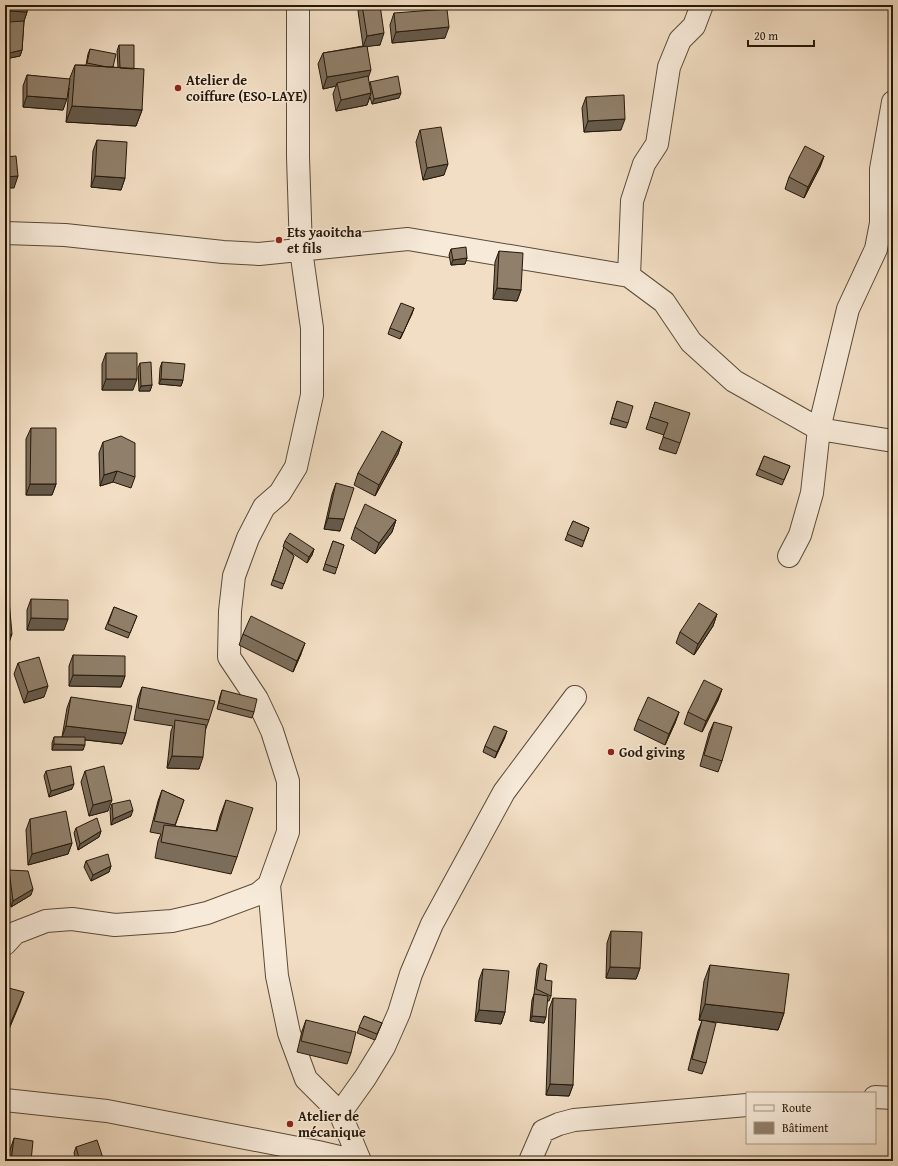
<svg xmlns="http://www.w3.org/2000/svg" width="898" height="1166" font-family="'Gentium Book Plus',serif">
<rect width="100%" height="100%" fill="#f2dec4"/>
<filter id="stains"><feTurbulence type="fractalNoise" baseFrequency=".005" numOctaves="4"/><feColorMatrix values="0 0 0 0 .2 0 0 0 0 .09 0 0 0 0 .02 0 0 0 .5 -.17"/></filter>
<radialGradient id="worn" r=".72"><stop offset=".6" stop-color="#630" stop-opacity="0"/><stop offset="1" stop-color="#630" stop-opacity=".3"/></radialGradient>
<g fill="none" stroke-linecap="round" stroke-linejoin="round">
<defs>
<path id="minor" d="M5,233L65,235L223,252L259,254L408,239L629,276L664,302L691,342L734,381L819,429L893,441
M629,276L632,201L644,164L657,144L669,67L680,40L694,26L702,5
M789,556L800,535L812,493L819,429L848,309L876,249L881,223V169L893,102
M269,885L277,976L289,1033L306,1079L340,1113L360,1161
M5,944L15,933L46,921L72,919L115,925L172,921L207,913L258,894L269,885L288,832V781L272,731L257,699L229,657L230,611L234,576L248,538L264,507L280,493L296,467L312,395V328L301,250L298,157V5
M875,1097L893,1098
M5,1100L107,1111L318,1152L356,1161
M340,1113L365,1078L384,1047L399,1013L411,974L432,924L504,792L575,697
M530,1161L543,1131L559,1124L574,1120L747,1105"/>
</defs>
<use href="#minor" stroke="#594a38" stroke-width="24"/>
<use href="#minor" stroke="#f7ead9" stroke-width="22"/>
</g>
<path fill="#7c6d5b" stroke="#261809" d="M5,5H27V12L24,21L22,50L20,56L5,59V43L7,27L9,23H5Z
M360,5H380V45L367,46L368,77L369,84L370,82L399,98L372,104L370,97L367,105L336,111L333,94L336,86L323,89L318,64L323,53L363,46L358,11Z
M394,13L445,38L392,43L390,25Z
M119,45L134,69L142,110L136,126L66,122L69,88L63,110L23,107V86L27,75L69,80L75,65H86L88,54L90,49L113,67L118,68L117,51Z
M586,97L621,130L584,132L582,108Z
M420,130L444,175L423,180L416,142Z
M97,140L125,178L121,190L91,187L93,151Z
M824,156L820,167L804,198L785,189L789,177Z
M451,249L467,258L465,264L451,265L449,255Z
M499,251L521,290L517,301L493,299L495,262Z
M414,308L400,339L388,334L390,328Z
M106,353L133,390H102V364Z
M162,362L183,380L181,386L159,384L160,368Z
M140,363L152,385L150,391H139L138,368Z
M617,401L628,423L626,428L610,424Z
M655,402L680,443L676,454L659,449L664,435L646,429Z
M31,428L56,484L52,495H26V439Z
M103,442L135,477L131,488L113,482L100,486L99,453Z
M402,442L398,454L375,496L354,485L358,473Z
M764,456L790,466L782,485L756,475Z
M336,483L340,531L324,529L332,494Z
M396,520L392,532L375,554L351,539L355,527Z
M573,521L589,528L582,547L565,540Z
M285,541L314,549L312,555L307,563L286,549L294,556L282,589L271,585L284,548L283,547Z
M333,541L344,545L335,574L323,570Z
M31,599L64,630H27V610Z
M114,607L137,616L128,638L105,629Z
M717,614L713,626L694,655L676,643L680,632Z
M243,634L301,654L293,672L239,645Z
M73,655L125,676L121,687L69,686V666Z
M18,663L44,697L24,703L14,674Z
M142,687L209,720L205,731L199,769L167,768L171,731L173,726L134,720L138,698Z
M722,689L718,700L702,732L684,724L688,712Z
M222,690L254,712L252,718L217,709L220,696Z
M71,697L126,733L122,744L85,740L83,750H52V743L54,737H62L67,708Z
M679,712L675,723L665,745L634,730L638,719Z
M714,722L722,761L718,772L700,766L709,733Z
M505,737L495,758L483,752L485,746Z
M46,771L72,789L49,797L44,776Z
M85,771L108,811L89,816L81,782Z
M162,790L184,800L175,826L216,831L220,816L226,800L237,857L231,874L155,858L158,841L161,834L150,832L158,801Z
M112,804L131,816L111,825L110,810Z
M30,819L72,843L68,854L28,865L26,830Z
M76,828L101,831L99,837L78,850L74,833Z
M86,861L111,866L109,872L91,881L84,867Z
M9,870L31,895L11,907L7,875Z
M611,931L640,968L636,979L606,978L607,943Z
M540,963L551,996L549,1001H547L544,1023L530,1021L532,1000L534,994L537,969Z
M710,965L784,1013L778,1030L709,1021L706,1063L702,1074L688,1070L698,1031L702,1021L699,1020L704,981Z
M483,969L505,1012L501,1024L475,1021L479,980Z
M553,998L573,1085L569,1096L546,1095L549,1009Z
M364,1016L382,1023L375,1040L357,1033Z
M306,1020L351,1053L347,1064L297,1052L302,1031Z
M14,1138L31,1161H8L10,1150Z
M76,1147L104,1161H76L74,1153Z"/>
<path fill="#65594a" stroke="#261809" d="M9,11L27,12L23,24L5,23Z
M449,27L445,38L392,43L396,32Z
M384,33L380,45L363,47L367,36Z
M22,50L20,56L5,59V54Z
M371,70L367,81L337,83L336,86L323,89L327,77Z
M371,93L367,105L336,111L341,100Z
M401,93L399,98L372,104L374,99Z
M27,96L67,99L63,110L23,107Z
M72,106L142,110L136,126L66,122Z
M625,119L621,130L584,132L588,121Z
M824,156L820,167L804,198L808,187Z
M448,164L444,175L423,180L427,168Z
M18,176L14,188H5V177Z
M95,176L125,178L121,190L91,187Z
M467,258L465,264L451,265L453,260Z
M497,288L521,290L517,301L493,299Z
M414,308L412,314L400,339L403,333Z
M106,379H137L133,390H102Z
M161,379L183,380L181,386L159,384Z
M152,385L150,391H139L141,386Z
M402,442L398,454L375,496L379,485Z
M117,471L113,482L100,486L104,475Z
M30,484H56L52,495H26Z
M328,518L344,519L340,531L324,529Z
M396,520L392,532L375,554L379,543Z
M314,549L312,555L307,563L309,557Z
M717,614L713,626L694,655L698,644Z
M31,618L68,619L64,630H27Z
M12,634L8,646L5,647V637Z
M305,643L301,654L293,672L297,661Z
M73,675L125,676L121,687L69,686Z
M48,686L44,697L24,703L28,692Z
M722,689L718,700L702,732L706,721Z
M679,712L675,723L665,745L669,734Z
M66,726L126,733L122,744L62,737Z
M507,731L505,737L495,758L497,752Z
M54,744L85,745L83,750H52Z
M172,756L203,757L199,769L167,768Z
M74,784L72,789L49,797L51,791Z
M112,800L108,811L89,816L93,805Z
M133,810L131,816L111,825L113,819Z
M101,831L99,837L78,850L80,844Z
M72,843L68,854L28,865L32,854Z
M111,866L109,872L91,881L93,875Z
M33,889L31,895L11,907L13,901Z
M610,967L640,968L636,979L606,978Z
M24,992L20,1003L5,1039V1029Z
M705,1004L784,1013L778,1030L699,1020Z
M479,1010L505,1012L501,1024L475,1021Z
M532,1016L546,1017L544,1023L530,1021Z
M550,1084L573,1085L569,1096L546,1095Z"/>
<path fill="#907f6a" stroke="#261809" d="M8,5H27V12L9,11Z
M362,5H380L384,33L367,36Z
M447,9L449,27L396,32L394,13Z
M24,21L22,50L5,54L9,22Z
M119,45H134V69L120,68Z
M367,46L371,70L327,77L323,53Z
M90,49L116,54L113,67H107L87,63Z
M75,65L144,69L142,110L72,106Z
M27,75L70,79L67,99L27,96Z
M368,76L371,93L341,100L337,83Z
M398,76L401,93L374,99L370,82Z
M624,95L625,119L588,121L586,97Z
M441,127L448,164L427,168L420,130Z
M97,140L127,142L125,178L95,176Z
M805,146L824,156L808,187L789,177Z
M16,156L18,176L5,177V157Z
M466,247L467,258L453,260L451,249Z
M499,251L523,253L521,290L497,288Z
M401,303L414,308L403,333L390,328Z
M106,353H137V379H106Z
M151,362L152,385L141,386L140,363Z
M162,362L185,364L183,380L161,379Z
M617,401L633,406L628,423L612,418Z
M655,402L690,413L680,443L663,437L668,423L650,417Z
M31,428H56V484H30Z
M382,431L402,442L379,485L358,473Z
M121,436L135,443V477L117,471L104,475L103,442Z
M764,456L790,466L784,480L759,469Z
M336,483L354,488L344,519L328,518Z
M365,504L396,520L379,543L355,527Z
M573,521L589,528L584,541L567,534Z
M290,533L314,549L309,557L285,541Z
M333,541L344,545L337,568L325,564Z
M284,547L294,556L284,584L273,580Z
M31,599L68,600V619L31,618Z
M9,600L12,634L5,637V601Z
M699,603L717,614L698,644L680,632Z
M114,607L137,616L130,633L108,624Z
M251,616L305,643L297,661L243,634Z
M73,655L125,656V676L73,675Z
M39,657L48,686L28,692L18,663Z
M704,680L722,689L706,721L688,712Z
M142,687L215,701L209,720L138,708Z
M222,690L257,699L254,712L219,703Z
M71,697L132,706L126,733L66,726Z
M648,697L679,712L669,734L638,719Z
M175,720L206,725L203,757L172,756Z
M714,722L732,727L722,761L704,755Z
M494,726L507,731L497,752L485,746Z
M54,737H85V745L54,744Z
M71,766L74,784L51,791L46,771Z
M104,766L112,800L93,805L85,771Z
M162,790L184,800L175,825L154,821Z
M130,800L133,810L113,819L112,804Z
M226,800L253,808L237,857L161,842L164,825L217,831Z
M66,811L72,843L32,854L30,819Z
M97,818L101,831L80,844L76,828Z
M108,854L111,866L93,875L86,861Z
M9,870L28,871L33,889L13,901Z
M611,931L642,932L640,968L610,967Z
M540,963L547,965L545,980L552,981L551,996L536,989Z
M710,965L789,974L784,1013L705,1004Z
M483,969L509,971L505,1012L479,1010Z
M5,987L24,992L8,1029H5Z
M534,994L548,996L546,1017L532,1016Z
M553,998L576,999L573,1085L550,1084Z
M364,1016L382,1023L377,1034L359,1027Z
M306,1020L356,1032L351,1053L301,1041Z
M702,1020L716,1023L706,1063L692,1059Z
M14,1138L33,1141L31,1161H11Z
M97,1140L104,1161H80L76,1147Z"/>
<g fill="#8f2418" stroke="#f7ead9" stroke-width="1.5">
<circle cx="178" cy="88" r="4"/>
<circle cx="279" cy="240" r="4"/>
<circle cx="611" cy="752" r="4"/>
<circle cx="290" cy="1124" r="4"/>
</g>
<g text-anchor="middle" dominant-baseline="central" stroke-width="3" stroke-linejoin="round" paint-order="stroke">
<g font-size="14" font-weight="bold" fill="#261809" stroke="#f7ead9" text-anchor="start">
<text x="186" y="80">Atelier de<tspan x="186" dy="16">coiffure (ESO-LAYE)</tspan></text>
<text x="287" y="232">Ets yaoitcha<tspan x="287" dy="16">et fils</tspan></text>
<text x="619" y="752">God giving</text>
<text x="298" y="1116">Atelier de<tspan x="298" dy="16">mécanique</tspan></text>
</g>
</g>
<rect width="898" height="1166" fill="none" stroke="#f2dec4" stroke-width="20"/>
<rect x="6" y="6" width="886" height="1154" fill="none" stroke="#261809" stroke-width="2"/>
<rect x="10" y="10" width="878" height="1146" fill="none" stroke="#261809"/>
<rect x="746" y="1092" width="130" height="52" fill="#f7ead9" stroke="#a39686"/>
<rect x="754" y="1105" width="20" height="6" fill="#f7ead9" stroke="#a39686"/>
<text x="782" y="1112" font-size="12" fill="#261809">Route</text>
<rect x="754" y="1122" width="20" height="12" fill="#907f6a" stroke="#a39686"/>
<text x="782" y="1132" font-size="12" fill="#261809">Bâtiment</text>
<path d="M748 40v6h66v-6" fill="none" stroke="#261809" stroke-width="2"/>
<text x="754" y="40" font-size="12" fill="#261809" stroke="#f7ead9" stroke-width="3" paint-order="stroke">20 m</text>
<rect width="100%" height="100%" filter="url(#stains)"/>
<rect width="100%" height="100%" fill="url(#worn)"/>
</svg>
